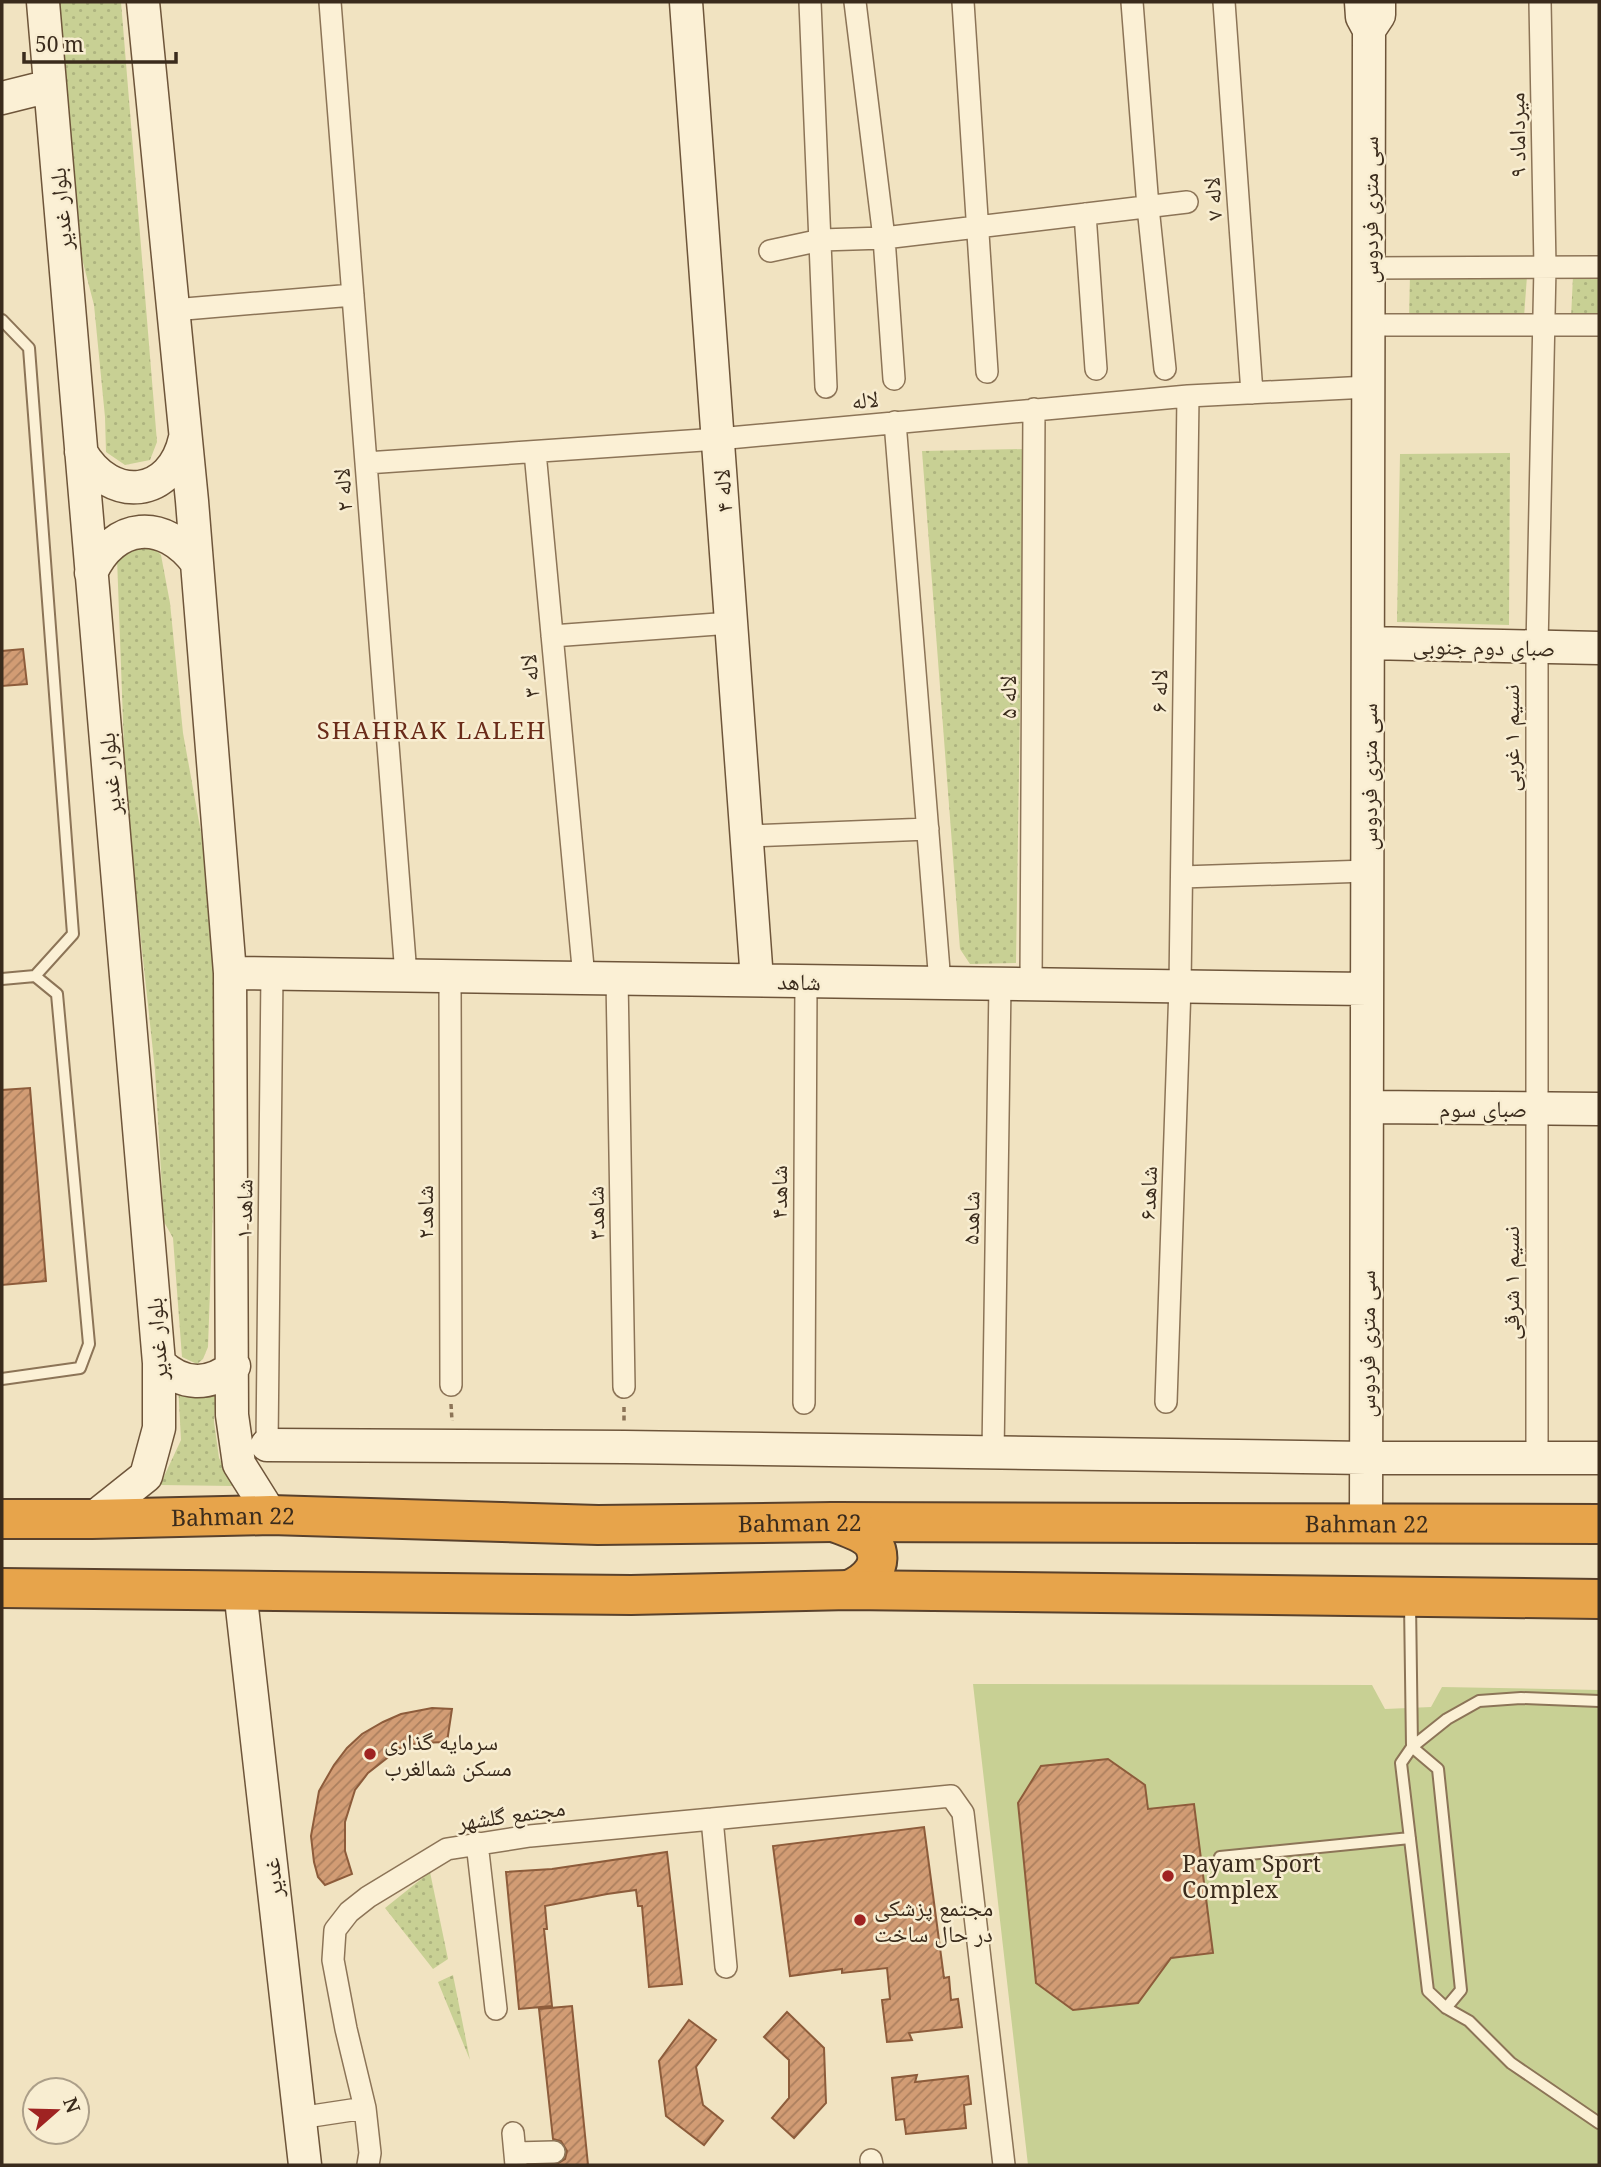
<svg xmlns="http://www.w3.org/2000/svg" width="1601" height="2167" font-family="'Noto Serif','Noto Naskh Arabic',serif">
<defs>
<pattern id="grass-dots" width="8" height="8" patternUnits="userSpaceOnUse" patternTransform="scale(1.75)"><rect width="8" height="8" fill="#c8d094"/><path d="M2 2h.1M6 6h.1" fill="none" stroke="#adb37f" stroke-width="1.8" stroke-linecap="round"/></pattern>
<pattern id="building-hatch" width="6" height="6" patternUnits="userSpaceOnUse" patternTransform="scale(1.75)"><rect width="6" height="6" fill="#d29c74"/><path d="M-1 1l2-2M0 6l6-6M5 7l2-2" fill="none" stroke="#ab7f5e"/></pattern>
</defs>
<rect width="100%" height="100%" fill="#f1e3c1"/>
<path fill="url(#grass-dots)" d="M57,2H121L157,442L150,460L125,465L106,452L105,417L94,305L79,247Z
M1410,274L1527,276L1524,317L1409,320Z
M1573,276L1599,277V319L1571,318Z
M1024,449L1016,963L970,964L960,949L922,451Z
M1510,453L1509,625L1397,622L1400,454Z
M148,541L161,555L170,603L183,733L218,927L219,1038L208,1347L203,1359L197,1364L182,1357L173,1238L164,1222L155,1070L126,802L117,558Z
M178,1384L216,1388L214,1422L219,1458L234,1486L160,1485L181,1440Z
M430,1872L448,1959L433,1969L385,1908Z
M453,1975L470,2060L438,1982Z"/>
<path fill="#c8d094" d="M973,1684L1372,1685L1385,1709L1431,1707L1442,1687L1599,1690V2165H1028Z"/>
<path fill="url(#building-hatch)" stroke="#8d5c3b" stroke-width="2" d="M23,649L27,684L2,686V651Z
M30,1088L46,1281L2,1285V1090Z
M432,1708L452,1709L447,1742L417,1743L400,1748L368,1773L355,1790L345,1822V1851L352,1874L325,1885L318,1877L314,1862L311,1836L319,1791L334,1765L347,1748L362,1734L383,1722L401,1714Z
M1108,1759L1145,1785L1148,1809L1194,1804L1213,1953L1171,1958L1138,2003L1073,2010L1036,1983L1018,1803L1041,1766Z
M924,1827L944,1978L949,1977L951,2000L958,1999L962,2027L909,2033L912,2040L887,2042L882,2000L890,1999L887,1968L842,1973V1969L790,1976L773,1846Z
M667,1852L682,1984L649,1987L642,1906H638L636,1890L607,1894L545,1906L547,1929H544L552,2006L519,2009L506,1872L552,1869Z
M572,2006L588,2165H555L565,2159L567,2151L561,2141L553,2139L539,2009Z
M787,2012L824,2048L826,2103L794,2138L772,2118L789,2098V2060L764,2037Z
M689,2020L716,2040L696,2067L703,2105L723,2121L704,2145L666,2116L659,2061Z
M917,2075L915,2082L968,2076L971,2104L964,2105L966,2128L906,2134L904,2119L896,2120L892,2078Z"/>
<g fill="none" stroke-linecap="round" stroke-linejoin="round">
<defs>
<path id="lane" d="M2,320L29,348L73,934L35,976
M2,979L35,976L57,994L89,1344L80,1368L2,1379
M1410,1603L1412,1747L1401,1763L1428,1991L1446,2008L1469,2021L1511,2063L1599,2123
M1412,1747L1438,1769L1461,1990L1446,2008
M1412,1747L1447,1719L1479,1701L1521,1698L1599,1701
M1220,1857L1410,1838"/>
<path id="street" d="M330,2L406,975
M810,2L826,387
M855,2L884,238L894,379
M963,2L987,372
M1132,2L1148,207L1165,369
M1224,2L1252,393
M1085,214L1096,369
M770,251L821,240L884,238L1187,202
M1369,268L1599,267
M173,310L353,295
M1368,325H1599
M895,422L940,983
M535,452L584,978
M366,463L718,439L1188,396L1368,387
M552,636L731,623
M747,836L928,829
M1182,877L1367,871
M450,976L451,1385
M617,978L624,1387
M1031,984L1034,409
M1166,1402L1180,986L1188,396
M804,1403L806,981
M267,1445L272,973
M993,1453L1000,984
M1537,1458V647L1545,267L1540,2
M712,1819L951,1796L963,1813L1004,2165
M477,1843L496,2009
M299,2118L365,2108
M513,2133L516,2165
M515,2153L554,2152
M871,2160L872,2165
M368,2165L370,2153L365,2108L346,2029L333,1960L335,1930L349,1912L368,1897L447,1849L530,1836L712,1819L726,1967"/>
<path id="secondary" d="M43,2L159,1363V1428L146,1476L92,1519
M143,2L192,501L230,973L232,1415L239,1464L271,1515
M686,2L757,980
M1361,2L1362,17L1369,30L1379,15V2
M2,98L50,86
M81,452C111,504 172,498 185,438
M91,573C114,522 164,518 197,563
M1368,643L1599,648
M230,973L1367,989
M1367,1107L1599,1109
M159,1363C182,1386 209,1387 234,1366
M267,1445L625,1447L1366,1458H1599
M1366,1524L1369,30
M240,1590L305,2165"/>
<g id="highway">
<path id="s1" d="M2,1519H92L271,1515L598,1525L833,1522L1599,1524"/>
<path d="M834,1522C846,1527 865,1532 873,1543C886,1565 868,1582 849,1590"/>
<path d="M2,1588L631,1595L849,1590L1599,1599"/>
</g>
</defs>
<use href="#lane" stroke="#8c7457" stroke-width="14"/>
<use href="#street" stroke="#8c7457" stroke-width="24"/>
<use href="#secondary" stroke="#6e553a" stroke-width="35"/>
<use href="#highway" stroke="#59412c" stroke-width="42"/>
<path stroke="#8c7457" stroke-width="3.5" stroke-dasharray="5 3.5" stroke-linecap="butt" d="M451,1404L452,1421
M624,1407V1424"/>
<use href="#lane" stroke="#fbf0d5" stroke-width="10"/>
<use href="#street" stroke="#fbf0d5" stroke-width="21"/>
<use href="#secondary" stroke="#fbf0d5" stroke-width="32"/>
<use href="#highway" stroke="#e7a44b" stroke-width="38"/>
</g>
<g fill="#9f2322" stroke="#f8edd1" stroke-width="2.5">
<circle cx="370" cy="1754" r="7"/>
<circle cx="1168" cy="1876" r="7"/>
<circle cx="860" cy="1920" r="7"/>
</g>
<g text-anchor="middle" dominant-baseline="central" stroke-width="5" stroke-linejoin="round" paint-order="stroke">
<g font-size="23" fill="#3a2b1c" stroke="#f8edd1">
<text transform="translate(1516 135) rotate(-91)">میرداماد ۹</text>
<text transform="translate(1212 199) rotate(-94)">لاله ۷</text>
<text transform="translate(60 209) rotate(-95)">بلوار غدیر</text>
<text transform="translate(1369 210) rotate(-90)">سی متری فردوس</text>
<text transform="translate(865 399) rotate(-5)">لاله</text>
<text transform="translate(342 490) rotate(-94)">لاله ۲</text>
<text transform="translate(722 491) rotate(-94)">لاله ۴</text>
<text transform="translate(1484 646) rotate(1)">صبای دوم جنوبی</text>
<text transform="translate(529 676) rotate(-95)">لاله ۳</text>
<text transform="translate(1158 691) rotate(-89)">لاله ۶</text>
<text transform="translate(1007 697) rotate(-90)">لاله ۵</text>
<text transform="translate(1510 738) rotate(-90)">نسیم ۱ غربی</text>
<text transform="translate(109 774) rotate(-95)">بلوار غدیر</text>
<text transform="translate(1368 777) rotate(-90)">سی متری فردوس</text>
<text transform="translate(799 981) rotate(1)">شاهد</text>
<text x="1483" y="1108">صبای سوم</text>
<text transform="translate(778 1192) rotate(-90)">شاهد۴</text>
<text transform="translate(1147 1193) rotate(-88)">شاهد۶</text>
<text transform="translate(243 1209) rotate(-89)">شاهد ۱</text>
<text transform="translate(424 1212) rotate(-90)">شاهد۲</text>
<text transform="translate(595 1213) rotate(-91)">شاهد۳</text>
<text transform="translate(970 1218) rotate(-89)">شاهد۵</text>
<text transform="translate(1510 1283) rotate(-90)">نسیم ۱ شرقی</text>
<text transform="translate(156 1339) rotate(-94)">بلوار غدیر</text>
<text transform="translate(1366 1344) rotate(-90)">سی متری فردوس</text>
<text stroke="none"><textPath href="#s1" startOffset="231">Bahman 22</textPath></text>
<text stroke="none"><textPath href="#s1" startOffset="798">Bahman 22</textPath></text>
<text stroke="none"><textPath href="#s1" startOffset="1365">Bahman 22</textPath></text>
<text transform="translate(511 1814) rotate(-8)">مجتمع گلشهر</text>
<text transform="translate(272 1878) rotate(-96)">غدیر</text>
</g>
<g font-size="23" fill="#3a2b1c" stroke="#f8edd1" text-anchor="start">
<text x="384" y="1741">سرمایه گذاری<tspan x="384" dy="26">مسکن شمالغرب</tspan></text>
<text x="1182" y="1863">Payam Sport<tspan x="1182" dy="26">Complex</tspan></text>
<text x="874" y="1907">مجتمع پزشکی<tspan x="874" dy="26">در حال ساخت</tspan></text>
</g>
<g font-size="24" letter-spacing="2" fill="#6a2b19" stroke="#f8edd1">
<text x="432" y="729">SHAHRAK LALEH</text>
</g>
</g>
<rect width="1601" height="2167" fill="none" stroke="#3a2b1c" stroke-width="7"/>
<g transform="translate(56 2111) rotate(70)"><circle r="33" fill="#f8edd1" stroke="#ac9f89" stroke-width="2"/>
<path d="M0-5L12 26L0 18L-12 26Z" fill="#9f2322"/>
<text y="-10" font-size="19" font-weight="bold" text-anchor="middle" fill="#3a2b1c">N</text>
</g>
<path d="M24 52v10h152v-10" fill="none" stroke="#3a2b1c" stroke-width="3.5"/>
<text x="35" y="52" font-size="21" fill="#3a2b1c" stroke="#f8edd1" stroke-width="5" paint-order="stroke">50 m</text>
</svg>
